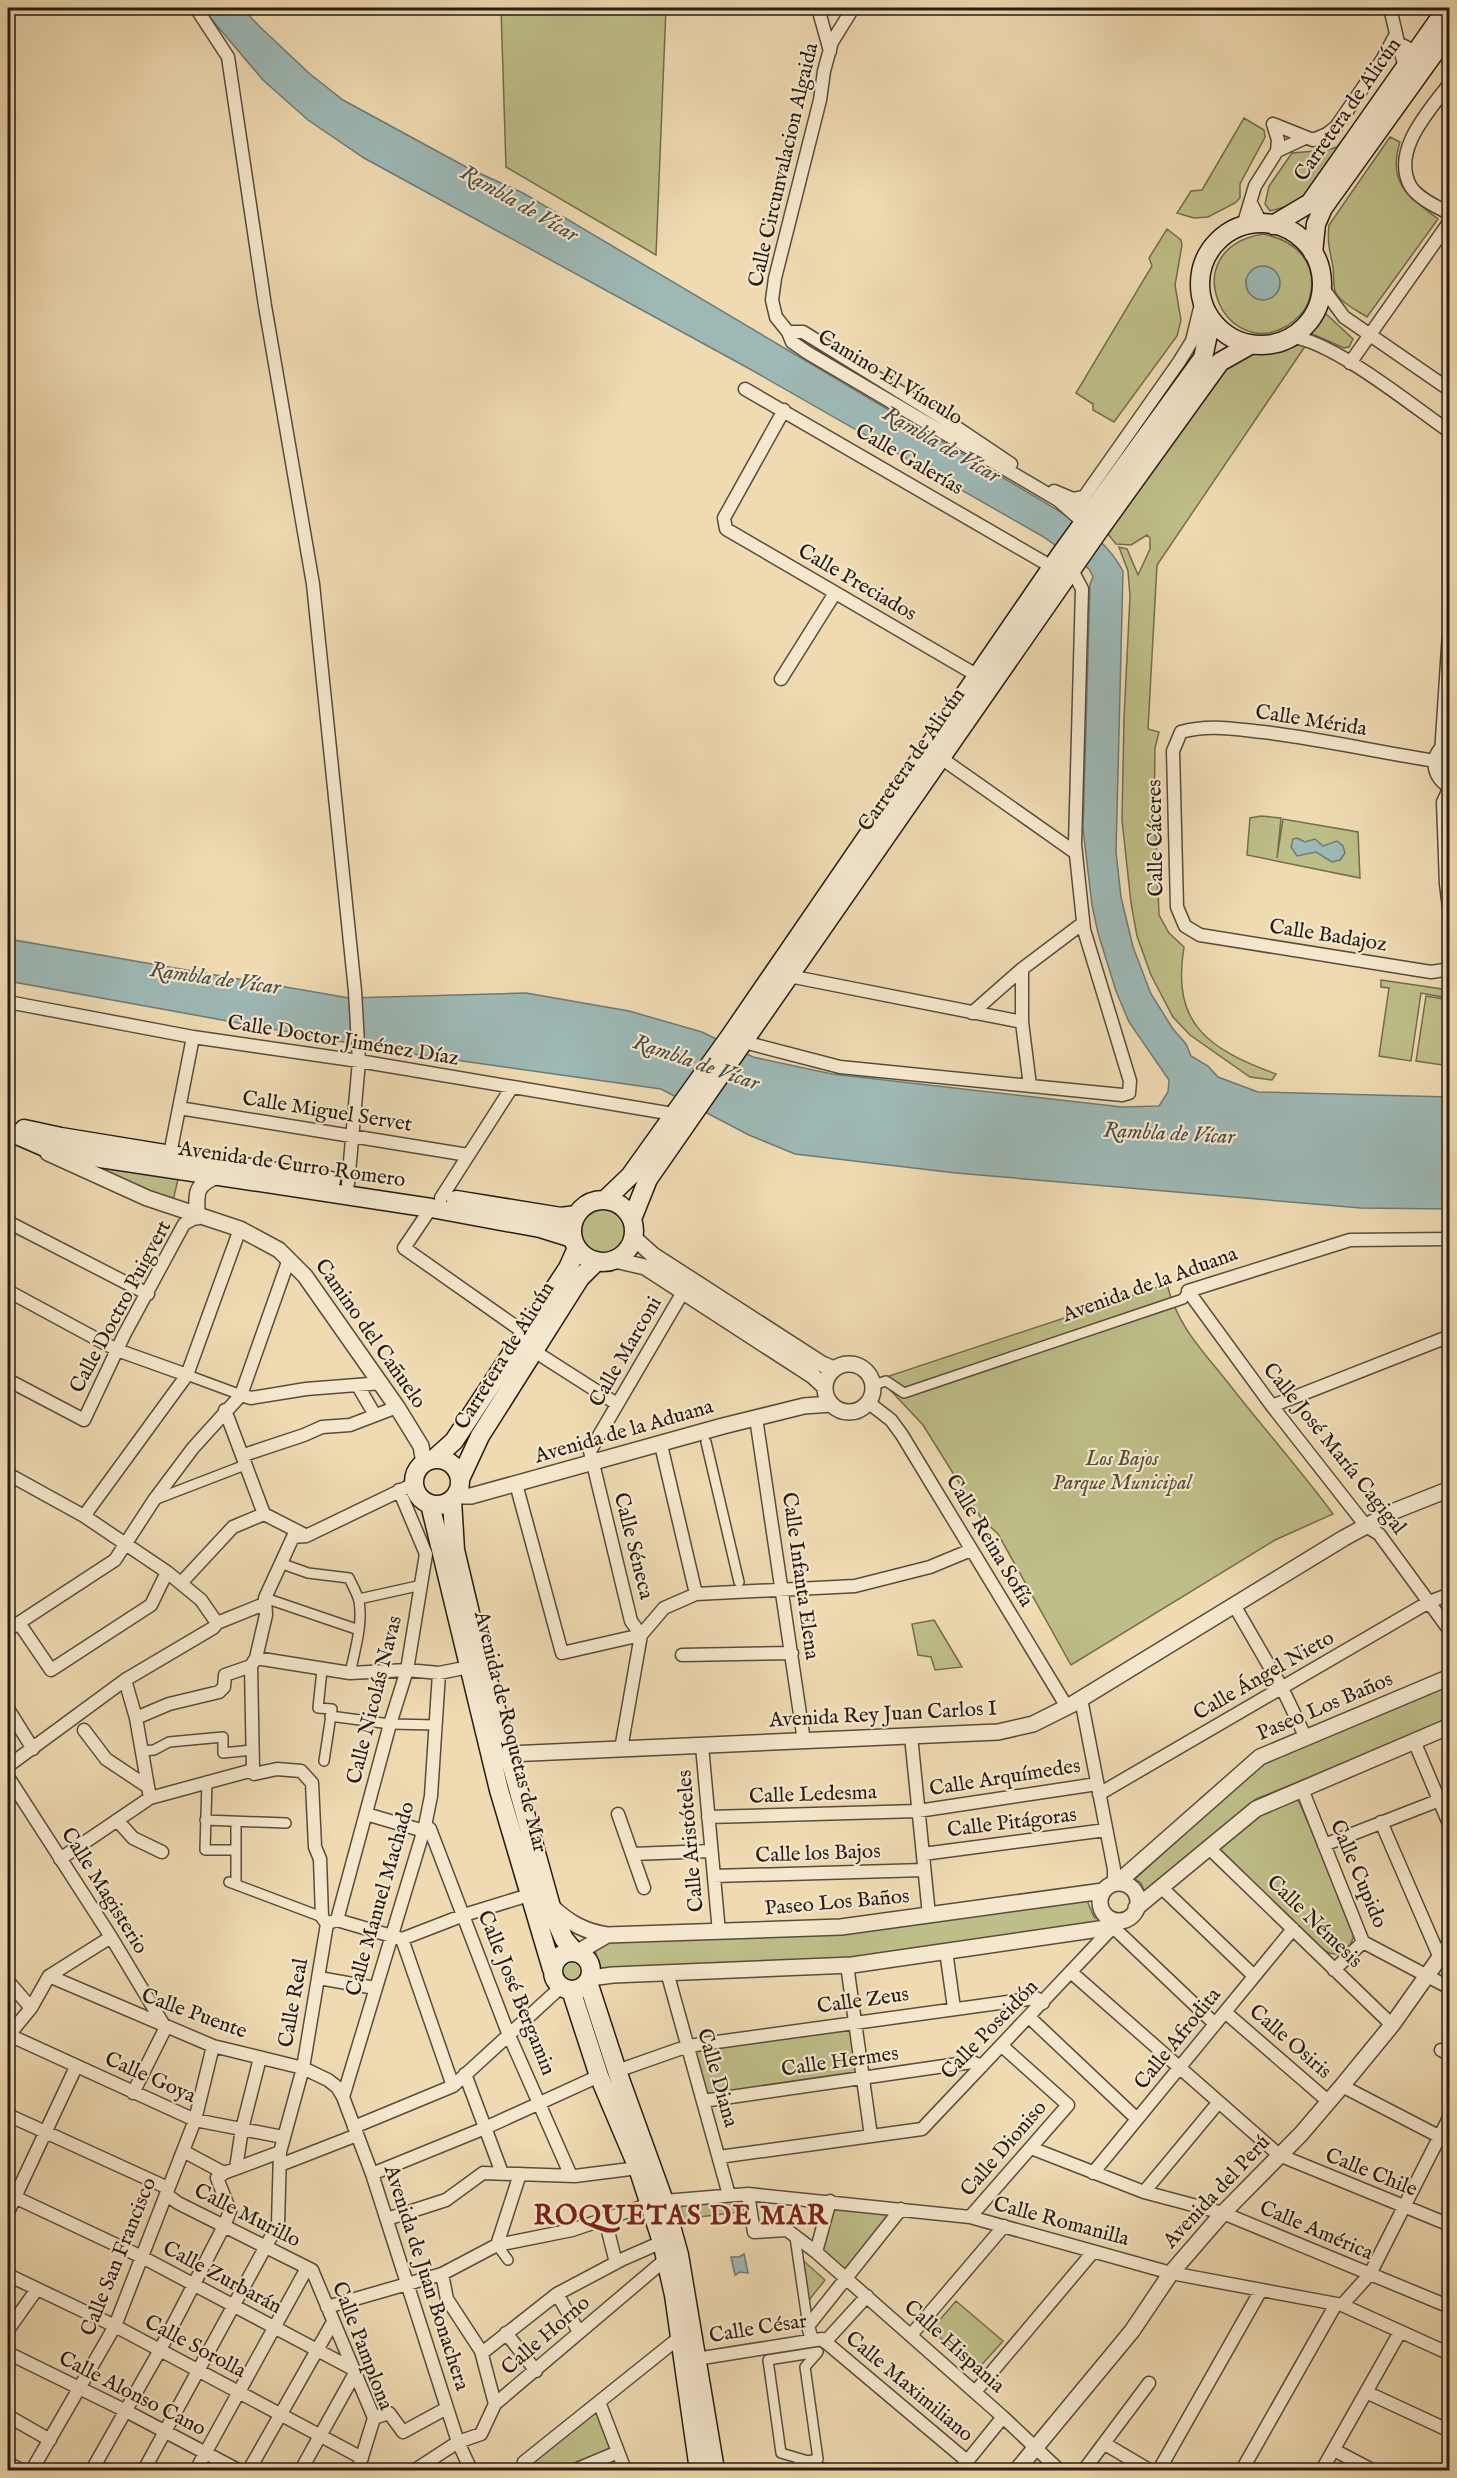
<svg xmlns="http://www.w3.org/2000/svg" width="1457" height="2478" font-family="'IM FELL English',serif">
<rect width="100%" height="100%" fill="#efdab2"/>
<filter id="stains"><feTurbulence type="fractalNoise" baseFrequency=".00333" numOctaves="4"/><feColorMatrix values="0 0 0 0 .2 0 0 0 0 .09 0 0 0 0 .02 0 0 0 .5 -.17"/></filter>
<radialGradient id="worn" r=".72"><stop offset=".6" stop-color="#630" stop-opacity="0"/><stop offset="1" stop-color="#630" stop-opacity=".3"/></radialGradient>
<path fill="#bebe88" stroke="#726d4e" stroke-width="1.5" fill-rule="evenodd" d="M501,8H666L656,255L506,167Z
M1244,118L1264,130L1265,137L1240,184V198L1235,203L1208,217L1194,218L1177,213L1191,191L1202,190Z
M1350,130L1354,133L1299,203L1270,211L1265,204L1269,186L1292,153L1327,150L1337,147Z
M1390,137L1400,142C1387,184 1409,196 1438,219L1367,317C1358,311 1339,302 1335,291C1333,284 1334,274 1333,267C1330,250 1327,244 1329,225Z
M1167,229L1181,240L1182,245L1175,285L1181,320L1177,336L1114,422L1093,410V404L1076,393L1152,266L1149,258Z
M1263,234C1298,241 1321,265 1308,303C1304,313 1296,320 1287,326C1224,363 1173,249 1263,234ZM1268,268L1277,274L1248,291L1246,280Z
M1324,312L1353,339L1349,347L1344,348L1310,333L1320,322Z
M1299,342L1306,345L1157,565L1148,729L1159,732L1155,748L1154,821H1150L1151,834L1156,836L1159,915L1169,933L1184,947C1171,1025 1209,1049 1276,1074L1272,1080L1250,1077L1190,1035L1173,1017L1151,975L1137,936L1131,903L1122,820L1124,719L1130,596L1128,571L1119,547L1127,549L1138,575L1150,549V538L1147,535L1131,545L1116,544L1108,534L1227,362L1248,351Z
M1261,816L1281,818L1277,858L1283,819L1358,832L1360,878L1247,855L1250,818Z
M1381,980L1449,990V998L1421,993L1411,1061L1379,1056L1389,988L1381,987Z
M1426,996L1449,1000V1066L1416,1061Z
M67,1157L178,1179L173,1201Z
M580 1231a23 23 0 1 1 46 0a23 23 0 1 1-46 0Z
M1167,1284C1177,1326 1203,1351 1229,1384C1263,1428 1300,1469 1333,1514L1275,1540L1071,1665L998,1534L981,1518L923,1425L880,1379Z
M934,1620L962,1667L935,1670L931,1657L918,1655L912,1624Z
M1449,1686V1720L1256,1799L1145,1893L1141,1883L1135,1879L1263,1763Z
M1297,1797L1355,1932L1349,1949L1342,1955L1329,1953L1320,1947L1218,1848L1262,1810Z
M1091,1897L1088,1903L1094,1917L1104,1922L857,1960L609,1971L599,1967L595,1950L604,1942Z
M559 1971a13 13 0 1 1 26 0a13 13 0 1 1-26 0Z
M855,2022L863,2078L703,2101L688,2046Z
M678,2197H744L746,2211L684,2219Z
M830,2201L901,2209L846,2277L816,2252Z
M798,2256L825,2280L805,2305Z
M956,2301L1003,2341L977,2370L931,2330Z
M599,2402L618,2452L575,2470H528L524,2462Z"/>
<path fill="#9db8b5" stroke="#6d7a75" stroke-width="1.5" d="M202,8H242L260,27L310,74L343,100L468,168L523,193L1059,511C1087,531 1106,540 1123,571L1116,852L1121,897L1133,947L1151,994L1173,1029L1186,1044L1191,1056L1208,1066L1218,1077L1258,1092L1449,1097V1209L1361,1208L956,1173L795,1154L749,1135L661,1089L398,1052L8,981V939L349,998L526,993L629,1011L702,1032L753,1057L832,1074L1122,1107L1159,1106L1168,1092L1169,1080L1129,1022L1116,991L1098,933L1092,905L1083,829L1090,584L1093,577L1089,569L1042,536L748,368L364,158L308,120L263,80Z
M1246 283a17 17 0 1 1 34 0a17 17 0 1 1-34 0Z
M1297,838L1305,842L1315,839L1323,846L1337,841L1343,846L1345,853L1340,860L1332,862L1316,852L1297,856L1291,847L1293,839Z
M744,2254L748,2273L740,2272L735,2275L731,2257H739Z"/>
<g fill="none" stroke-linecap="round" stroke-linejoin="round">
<defs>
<path id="pedestrian" d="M187,1375L241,1395
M873,1385L886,1381L904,1393L1183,1299L1188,1291
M706,1442L739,1582
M154,1500L245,1465
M280,1563L308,1573L349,1578C352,1585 357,1593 359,1601C363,1624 355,1650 350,1673
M265,1598L359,1630
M359,1599L422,1585
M322,1670L318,1708L332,1709L324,1761
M330,1716L390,1724L436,1725
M141,1751L154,1750L169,1742L223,1737V1753L252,1750
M207,1781L205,1850H236
M205,1820L286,1823
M236,1822V1884
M229,1882L322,1917
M795,2237L808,2326
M497,2245L508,2260
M818,2352L805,2367L818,2459L808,2461L781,2453L768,2360Z"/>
<path id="minor" d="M196,8L228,57L265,306L313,584L355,991L359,1061L348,1184
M818,8L830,51
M853,8L832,42L824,71L820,100L775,278L772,300L776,317L788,332L792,342L808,353L1058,500L1084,523
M1390,8L1398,42
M1405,67L1398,43L1416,52
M1450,83C1430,110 1390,151 1411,187C1419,199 1438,207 1450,214
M1273,124L1313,140L1327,134L1336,127L1382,60L1396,34
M1273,124L1278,140L1277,151L1305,138
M1251,203L1261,223
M1243,226L1255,186L1277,151
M1322,287L1344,317L1450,390
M788,332H803L944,419L1011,464
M1292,337C1333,341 1414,407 1450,432
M1350,363L1450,221
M745,389L1052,567
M784,410L724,518L726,529L978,676
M1054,491L1073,499L1084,497
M1075,515L1084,497L1179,362L1192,341L1202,300
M781,679L835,593
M941,758L1076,853
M1436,761C1378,752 1321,739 1263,732C1234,729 1209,724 1181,732L1173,751L1177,907L1185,926L1200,935L1431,972L1444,970L1450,966
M1450,787L1443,802L1446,884L1450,915
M1022,969V1022
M789,976L1022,1022L1030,1086
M8,1002L193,1037L359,1061L673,1114
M972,1013L1022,969L1083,923
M744,1042L840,1067L1122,1095L1129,1093L1130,1081L1084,930L1075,845L1082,589L1072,570
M179,1108L468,1155
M170,1154L193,1037
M441,1198L512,1087
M431,1208L404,1248L525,1333
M8,1222L148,1294
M1450,1239L1350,1240L1188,1291L1272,1406L1366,1526L1379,1534L1450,1631
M8,1291L117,1350L187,1375
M534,1351L617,1404
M8,1380L84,1420L124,1335L184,1224L197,1217
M358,1386L375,1415
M241,1395L251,1398L306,1389L382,1383
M869,1403L891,1420L902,1435L1067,1707
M1272,1406L1450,1336
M225,1410L264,1514L305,1535
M756,1418L804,1741
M661,1445L696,1594
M244,1455L304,1435L322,1427L350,1425L397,1407
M8,1474L84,1516L167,1572L201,1600L217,1623
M516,1484L562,1653L641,1635L631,1621L590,1451L683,1292
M84,1516L187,1375L240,1229
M181,1583L233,1527L264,1514
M1234,1605L1282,1688L1306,1738
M19,1623L51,1670L151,1605L167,1572
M8,1630L115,1560L154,1500L193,1448L241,1395L289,1259
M682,1655L792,1653
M256,1658L350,1673L407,1670L439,1673L469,1667
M125,1680L136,1718L150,1798
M1081,1699L1114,1869V1883
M8,1709L33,1749
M136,1718L169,1704L219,1692L224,1687L225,1675L251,1666
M84,1730L106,1759L148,1787
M911,1736L929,1915
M1414,1741L1450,1826
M702,1746L719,1932
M621,1749L641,1635L664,1608L696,1594L855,1586L930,1567L971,1550
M8,1766L125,1680L213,1628L217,1623L264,1604
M253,1770L251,1666L256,1658L266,1615L265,1598L293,1537L306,1536L414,1484
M8,1777L111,1937L165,2027
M1302,1789L1363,1942L1450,1988
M1099,1794L1429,1602L1450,1594
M366,1814L424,1831
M618,1814L644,1888
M708,1817L918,1811L1097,1784
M117,1820L133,1838L162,1852
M1381,1822L1440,1958
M425,1826L430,1829L508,2033L571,2176
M1324,1845L1450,1796
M1209,1848L1392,2025
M632,1854L711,1851
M923,1854L1106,1830
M60,1859L150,1798L253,1770
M714,1876L924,1870
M1161,1887L1254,1976
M337,1920L390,1724L407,1670L426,1554L399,1490
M331,1922L337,1920L402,1939L464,1915L529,1895
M1113,1927L1215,2024
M402,1939L453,2086
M946,1951L954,2008
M847,1965L871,2136
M1334,1970L1363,1942
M667,1972L729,2195
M1072,1973L1279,2155L1450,2225
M49,1976L213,2046L303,2068L328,2080L337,2087L343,2097L372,2174L458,2442L471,2470
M319,1978L375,1988
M8,1981L31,2008
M1225,2012L1329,2102
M1029,2017L1137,2119
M9,2035L195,2120L283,2137
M8,2036L31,2008L49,1976L111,1937
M1441,2050L1450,2055
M617,2071L688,2046L1036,1998L1043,2003
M465,2074L502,2173
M1342,2086L1450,2142
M133,2093L166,2027
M343,2097L425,1826L431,1796L439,1673
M703,2101L972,2062L982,2066
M8,2115L168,2188
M354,2127L453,2086L561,1987
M1031,2148L1144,2192L1223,2213L1450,2307
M183,2151L224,2173L280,2152
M719,2157L922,2129L1113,1927L1122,1920
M280,2165L357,2135
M236,2168L242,2129L260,2058
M1093,2173L1293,1929
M372,2174L485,2128L599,2076
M1144,2192L1218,2103
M8,2194L142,2257L351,2368
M166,2194L178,2203L312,2270L374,2418L358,2470
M748,2194L754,2232L787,2230L816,2252L1003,2417L1059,2470
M8,2212L76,2067
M970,2217L1068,2105L1002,2046
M387,2219L446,2200L483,2173L575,2176L638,2168
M605,2219L616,2263
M497,2245L520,2174
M816,2252L830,2201
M442,2274L447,2299L481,2351L495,2404
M8,2275L115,2326L362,2458
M557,2294L579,2332
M1342,2305L1370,2274L1450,2116
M327,2307L442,2274L497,2245L572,2230L650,2204L664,2201L748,2194L970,2217L1171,2273L1342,2305L1450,2354
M8,2330L37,2289
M506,2333L536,2371
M911,2335L1004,2226
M812,2340L808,2326L901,2209
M825,2342L867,2296
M8,2353L126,2411L238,2470
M482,2353L557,2294L623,2259L662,2242
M696,2359L822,2339L967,2461
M975,2392L1093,2252
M1366,2392L1450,2431
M599,2402L625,2470
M8,2416L50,2440
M374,2418L389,2413L403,2432L447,2408
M1105,2444L1149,2470
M1334,2450L1372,2470
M8,2463L21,2470
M32,2470L115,2326L195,2120L213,2046
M92,2470L160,2350L224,2226L230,2211L217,2178L224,2173
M144,2470L278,2224L280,2152L303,2068L327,1924L322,1917L320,1859L315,1847L312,1783L301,1771L277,1769L254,1774L253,1770
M196,2470L307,2268
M249,2470L333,2322
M301,2470L354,2375
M415,2470L458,2442L481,2434L495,2404L666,2259
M528,2470L524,2462L680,2337
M575,2470L618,2452
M799,2470L798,2467L825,2470
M960,2470L1003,2417
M1084,2470L1149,2383
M1159,2470L1261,2290
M1242,2470L1336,2304
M1322,2470L1400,2332"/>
<path id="tertiary" d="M1450,743C1431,754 1432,774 1450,786
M1443,747L1450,640
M48,1153L147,1198L240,1229L279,1250L305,1276L397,1407L421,1446L424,1463
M197,1217C197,1196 193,1186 215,1177
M633,1237L653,1255L822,1364L834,1369
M615,1260L645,1267L813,1376L825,1387
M825 1388a24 24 0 1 1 48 0a24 24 0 1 1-48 0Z
M455,1496H471L723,1426L804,1406L831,1404
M508,1754L998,1732L1033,1724L1071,1705L1344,1538L1392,1512L1450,1489
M1117,1883L1260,1757L1450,1677
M1100 1902a19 19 0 1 1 38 0a19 19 0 1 1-38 0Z
M551,1906C568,1922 583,1931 607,1935
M1136,1908L1256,1809L1450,1726
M578,1952L607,1935L841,1927L1103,1891
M590,1978L613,1975L852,1965L1113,1927
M1017,2470L1132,2331L1171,2273L1223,2213L1301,2134L1342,2086L1392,2025L1450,1943"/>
<path id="secondary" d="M1200 284a61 61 0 1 1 122 0a61 61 0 1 1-122 0Z
M1273,225L1310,203L1447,8
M1313,253L1316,224L1323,208L1450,31
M24,1129L61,1137L331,1181
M8,1131L54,1151L431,1208L540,1228L572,1238
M456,1200L561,1217L576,1215
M605,1200L630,1176L731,1035L1061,554L1203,358L1211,320
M572 1231a31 31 0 1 1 62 0a31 31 0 1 1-62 0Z
M632,1219L648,1179L1099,530L1220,362L1250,345
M434,1459L454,1441L568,1268L577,1248
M414 1482a23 23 0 1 1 46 0a23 23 0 1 1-46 0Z
M460,1479L480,1436L580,1278L597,1261
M452,1500L455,1550L474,1630L553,1914L564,1939L575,1952
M430,1504L499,1790L552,1969
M553 1971a19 19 0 1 1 38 0a19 19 0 1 1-38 0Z
M588,1982L617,2071L664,2201L679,2255L715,2470
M571,1990L599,2076L638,2168L662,2242L674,2295L699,2470"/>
</defs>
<use href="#pedestrian" stroke="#584c3c" stroke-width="12"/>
<use href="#minor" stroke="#584c3c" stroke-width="15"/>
<use href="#tertiary" stroke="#584c3c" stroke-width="18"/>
<use href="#secondary" stroke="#261c14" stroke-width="21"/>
<use href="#pedestrian" stroke="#f5e7cd" stroke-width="9"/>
<use href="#minor" stroke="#f5e7cd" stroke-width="12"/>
<use href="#tertiary" stroke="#f5e7cd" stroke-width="15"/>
<use href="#secondary" stroke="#f5e7cd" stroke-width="18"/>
</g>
<g text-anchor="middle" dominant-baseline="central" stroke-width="4.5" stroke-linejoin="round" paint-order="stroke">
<g font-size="21" fill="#261c14" stroke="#f5e7cd">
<text transform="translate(1348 110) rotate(-55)">Carretera de Alicún</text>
<text transform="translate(784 165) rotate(-77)">Calle Circunvalacion Algaida</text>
<text transform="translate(890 378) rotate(31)">Camino El Vínculo</text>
<text transform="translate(909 460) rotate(30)">Calle Galerías</text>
<text transform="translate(857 583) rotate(30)">Calle Preciados</text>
<text transform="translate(1311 721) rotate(9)">Calle Mérida</text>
<text transform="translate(912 760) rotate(-55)">Carretera de Alicún</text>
<text transform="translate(1156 838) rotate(-91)">Calle Cáceres</text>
<text transform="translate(1328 936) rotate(9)">Calle Badajoz</text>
<text transform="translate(343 1041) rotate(9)">Calle Doctor Jiménez Díaz</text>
<text transform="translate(327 1112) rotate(9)">Calle Miguel Servet</text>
<text transform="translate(292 1165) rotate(8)">Avenida de Curro Romero</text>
<text transform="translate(1150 1285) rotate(-20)">Avenida de la Aduana</text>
<text transform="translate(121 1307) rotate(-62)">Calle Doctro Puigvert</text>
<text transform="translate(370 1334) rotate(55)">Camino del Cañuelo</text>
<text transform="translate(626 1352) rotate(-60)">Calle Marconi</text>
<text transform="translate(505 1356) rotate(-58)">Carretera de Alicún</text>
<text transform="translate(624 1432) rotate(-16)">Avenida de la Aduana</text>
<text transform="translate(1334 1449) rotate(51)">Calle José María Cagigal</text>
<text transform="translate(989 1541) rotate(59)">Calle Reina Sofía</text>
<text transform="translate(633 1546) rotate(76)">Calle Séneca</text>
<text transform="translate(800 1576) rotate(82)">Calle Infanta Elena</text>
<text transform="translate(1264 1676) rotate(-30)">Calle Ángel Nieto</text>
<text transform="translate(375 1700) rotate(-76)">Calle Nicolás Navas</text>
<text transform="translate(1325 1707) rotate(-23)">Paseo Los Baños</text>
<text transform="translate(883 1715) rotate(-3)">Avenida Rey Juan Carlos I</text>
<text transform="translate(510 1732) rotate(76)">Avenida de Roquetas de Mar</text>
<text transform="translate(1005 1778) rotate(-9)">Calle Arquímedes</text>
<text transform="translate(813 1795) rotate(-2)">Calle Ledesma</text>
<text transform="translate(1012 1823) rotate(-7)">Calle Pitágoras</text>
<text transform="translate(691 1841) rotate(-95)">Calle Aristóteles</text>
<text transform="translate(818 1854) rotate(-2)">Calle los Bajos</text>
<text transform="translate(1358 1874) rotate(67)">Calle Cupido</text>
<text transform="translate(104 1891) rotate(58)">Calle Magisterio</text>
<text transform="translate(381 1899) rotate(-74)">Calle Manuel Machado</text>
<text transform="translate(837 1903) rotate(-5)">Paseo Los Baños</text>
<text transform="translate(1314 1922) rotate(44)">Calle Némesis</text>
<text transform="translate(516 1993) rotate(68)">Calle José Bergamin</text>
<text transform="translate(863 2001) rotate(-8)">Calle Zeus</text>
<text transform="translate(294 2003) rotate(-80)">Calle Real</text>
<text transform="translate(194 2014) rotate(20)">Calle Puente</text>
<text transform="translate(990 2030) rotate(-46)">Calle Poseidón</text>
<text transform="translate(1178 2039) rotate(-51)">Calle Afrodita</text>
<text transform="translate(1290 2042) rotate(41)">Calle Osiris</text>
<text transform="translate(840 2062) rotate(-8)">Calle Hermes</text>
<text transform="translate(150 2078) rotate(24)">Calle Goya</text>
<text transform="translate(717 2078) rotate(74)">Calle Diana</text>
<text transform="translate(1004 2149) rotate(-49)">Calle Dioniso</text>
<text transform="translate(1371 2173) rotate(22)">Calle Chile</text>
<text transform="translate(1217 2192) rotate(-47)">Avenida del Perú</text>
<text transform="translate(247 2216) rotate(27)">Calle Murillo</text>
<text transform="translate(1061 2222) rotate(15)">Calle Romanilla</text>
<text transform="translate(1316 2231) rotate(23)">Calle América</text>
<text transform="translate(119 2257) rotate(-68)">Calle San Francisco</text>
<text transform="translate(222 2278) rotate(28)">Calle Zurbarán</text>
<text transform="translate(426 2278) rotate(72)">Avenida de Juan Bonachera</text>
<text transform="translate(758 2329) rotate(-9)">Calle César</text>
<text transform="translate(546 2336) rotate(-41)">Calle Horno</text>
<text transform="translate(362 2346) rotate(69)">Calle Pamplona</text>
<text transform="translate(195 2347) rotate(28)">Calle Sorolla</text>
<text transform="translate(954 2347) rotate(42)">Calle Hispania</text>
<text transform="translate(909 2387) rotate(40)">Calle Maximiliano</text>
<text transform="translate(132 2394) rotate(27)">Calle Alonso Cano</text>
</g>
<g font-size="21" font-style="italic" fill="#544d37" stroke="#f5e7cd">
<text x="1122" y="1459">Los Bajos<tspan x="1122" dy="24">Parque Municipal</tspan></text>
</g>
<g font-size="22" font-style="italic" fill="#4a4b44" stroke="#f5e7cd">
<text transform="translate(519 204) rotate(30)">Rambla de Vícar</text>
<text transform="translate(941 445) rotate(30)">Rambla de Vícar</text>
<text transform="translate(215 979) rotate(8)">Rambla de Vícar</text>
<text transform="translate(696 1063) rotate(19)">Rambla de Vícar</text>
<text transform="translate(1169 1134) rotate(3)">Rambla de Vícar</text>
</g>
<g font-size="27" font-weight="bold" letter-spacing="1.5" fill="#7a1f14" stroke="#f5e7cd">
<text x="681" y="2217">ROQUETAS DE MAR</text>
</g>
</g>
<rect width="1457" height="2478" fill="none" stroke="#efdab2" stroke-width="30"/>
<rect x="9" y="9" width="1439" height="2460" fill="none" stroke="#261c14" stroke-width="3"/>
<rect x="15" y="15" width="1427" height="2448" fill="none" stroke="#261c14" stroke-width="1.5"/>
<rect width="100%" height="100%" filter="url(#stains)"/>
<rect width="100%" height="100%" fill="url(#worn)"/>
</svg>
